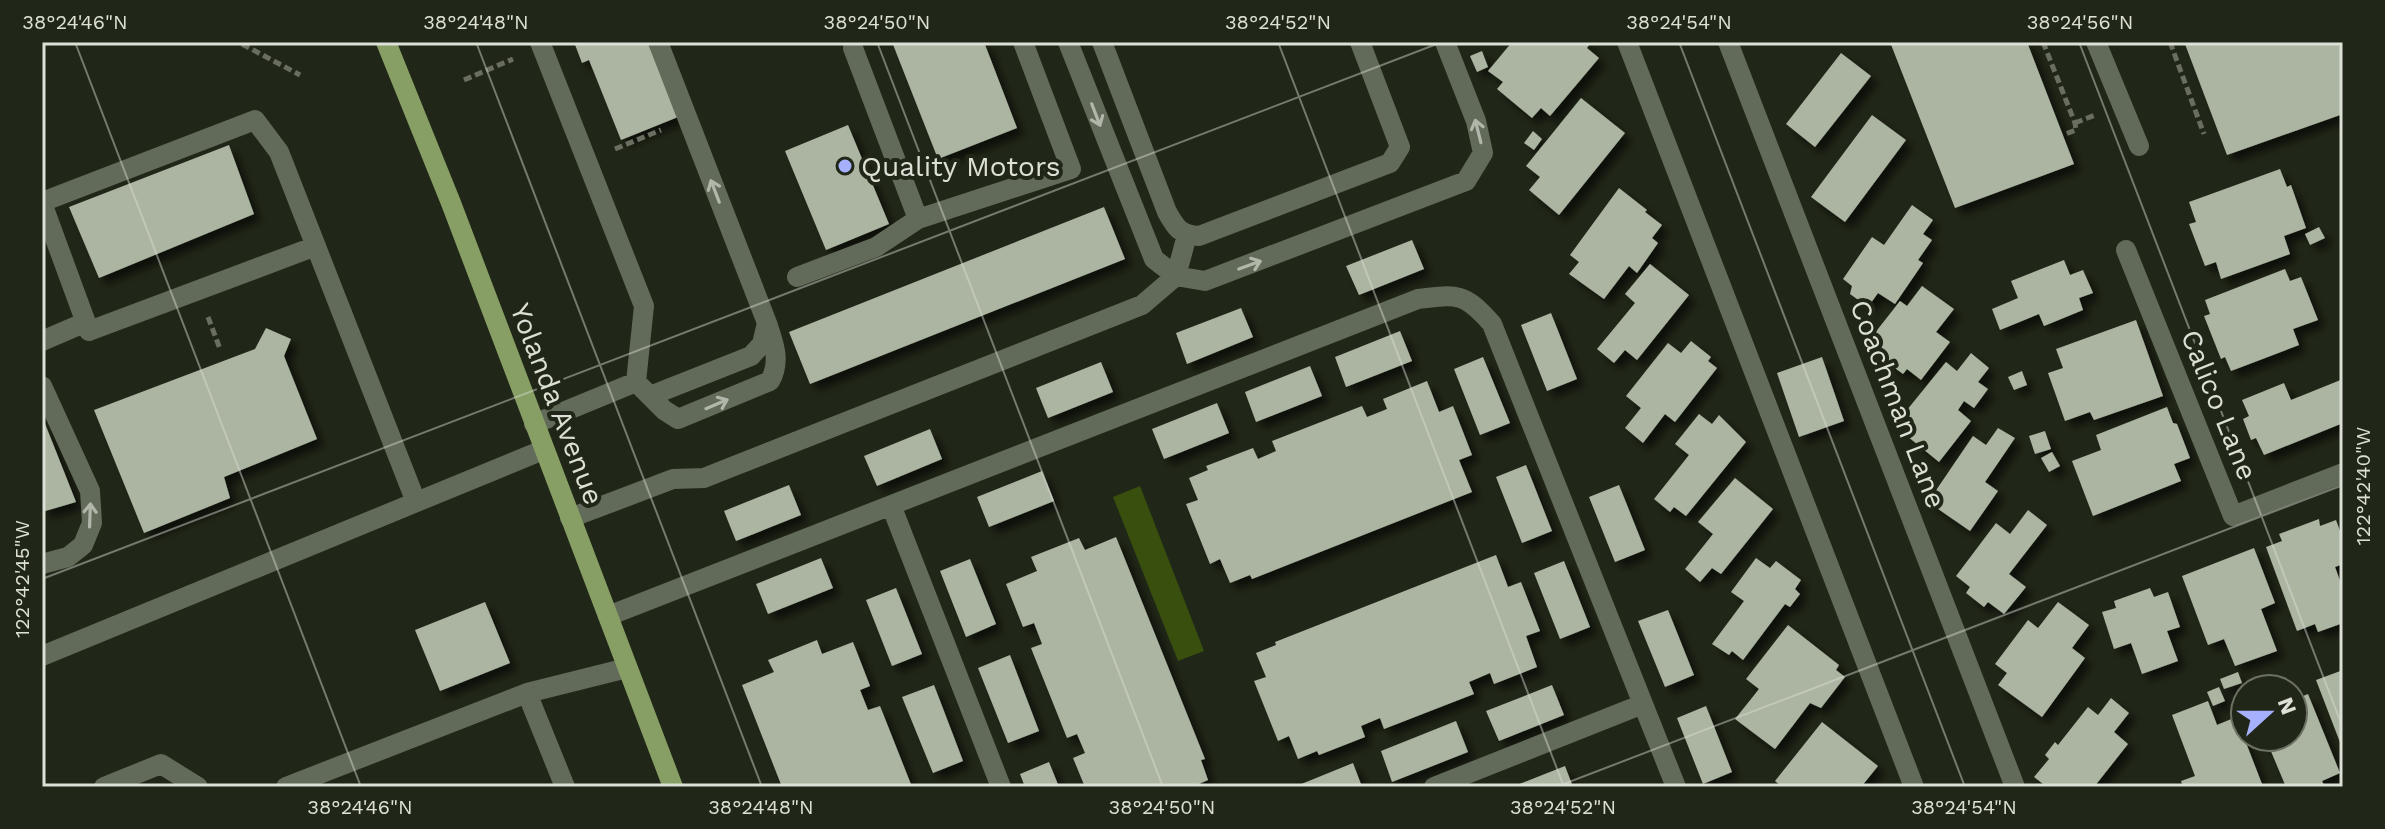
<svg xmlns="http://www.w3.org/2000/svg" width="2385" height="829" font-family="'Work Sans',sans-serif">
<defs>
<filter id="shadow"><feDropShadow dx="7" dy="7" stdDeviation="4" flood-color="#0009"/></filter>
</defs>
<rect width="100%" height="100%" fill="#212718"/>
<path fill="#394f0e" d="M1140,486L1204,651L1178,661L1113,497Z"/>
<path fill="#acb5a2" filter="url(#shadow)" d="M574,42H648L678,117L621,140L589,60L582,63Z
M892,42H984L1017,128L938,159Z
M1512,42H1591L1587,48L1599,58L1550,116L1541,108L1532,118L1497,89L1503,82L1488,71Z
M1890,42H2027L2074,164L1955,208Z
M2191,42H2343V114L2227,155L2185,44Z
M1482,51L1488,67L1477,72L1470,56Z
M1841,53L1871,76L1815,147L1786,124Z
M1581,98L1625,133L1559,215L1529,190L1540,177L1526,166Z
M1872,115L1906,140L1845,222L1811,197Z
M848,125L889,224L826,250L785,151Z
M1533,131L1542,139L1534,150L1524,143Z
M229,145L254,214L99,278L69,207Z
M2280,169L2287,187L2291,185L2306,228L2284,236L2290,254L2221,279L2216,262L2205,266L2189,224L2196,222L2189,202Z
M1619,188L1647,210L1645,212L1662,225L1652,238L1658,243L1637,273L1629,266L1604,299L1569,274L1579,262L1570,255Z
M1912,205L1933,220L1923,234L1932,240L1918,260L1923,263L1895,304L1878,293L1868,307L1850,294L1852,286L1843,279L1872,237L1884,245Z
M1104,207L1125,259L810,384L789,332Z
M2319,227L2325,238L2310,245L2305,234Z
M1412,240L1424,269L1359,295L1346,266Z
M2064,260L2070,275L2083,270L2093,293L2079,298L2083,310L2044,326L2039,314L2000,330L1992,309L2018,298L2011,281Z
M1650,264L1689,295L1637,360L1625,350L1614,363L1597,349L1635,303L1625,294Z
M2285,269L2290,281L2301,277L2318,320L2293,329L2299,345L2231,371L2225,357L2221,359L2204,316L2210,314L2205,300Z
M1922,286L1954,309L1936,332L1950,342L1921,380L1907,369L1903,374L1873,352L1883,340L1874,334L1900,301L1907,306Z
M1241,308L1253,337L1187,364L1176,333Z
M1551,313L1577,379L1547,391L1521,325Z
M2136,320L2163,396L2094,420L2090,412L2065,421L2048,373L2063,368L2056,349Z
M266,328L291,339L284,356L317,439L224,477L230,498L144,533L94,410L255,349Z
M1400,331L1412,361L1346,387L1335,357Z
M1691,341L1711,357L1708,361L1717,368L1675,422L1665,414L1643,443L1625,428L1641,408L1626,396L1668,343L1681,353Z
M1971,353L1989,368L1978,382L1988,389L1974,408L1964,401L1958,410L1971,421L1939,462L1907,436L1911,432L1898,421L1946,362L1957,371Z
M1483,357L1510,423L1480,435L1454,369Z
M1822,357L1844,421L1799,437L1777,373Z
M1101,362L1113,392L1048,418L1036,388Z
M1310,366L1322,396L1256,422L1245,392Z
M2022,371L2027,385L2014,390L2008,377Z
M2343,379V405L2340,406L2343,423L2264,455L2256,438L2251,440L2243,419L2249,416L2242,400L2284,383L2291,400Z
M1427,381L1439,412L1453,406L1472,455L1459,460L1472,492L1252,579L1250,575L1230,583L1220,559L1210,564L1186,504L1198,500L1189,478L1208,470L1206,466L1253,448L1258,459L1276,451L1272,441L1362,406L1367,417L1387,409L1383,399Z
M1217,403L1229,433L1164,459L1152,429Z
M2167,407L2173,423L2177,424L2190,458L2174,464L2181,481L2093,516L2072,461L2101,450L2096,435Z
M1699,414L1712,424L1719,415L1746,442L1686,516L1674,507L1670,512L1654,499L1689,455L1675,444Z
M42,416L76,502L42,512Z
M1998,428L2015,438L1985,482L1998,491L1970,531L1928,502L1973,436L1986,445Z
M930,429L942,459L877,486L864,456Z
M2045,431L2051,449L2035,454L2029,436Z
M2052,452L2060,466L2049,472L2041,458Z
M1526,465L1552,531L1522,543L1496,477Z
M1042,471L1054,501L989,527L977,497Z
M1735,478L1773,509L1721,574L1712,568L1700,582L1685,569L1713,534L1698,522Z
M789,485L801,515L736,541L724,511Z
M1619,485L1645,550L1615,562L1589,497Z
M2028,510L2047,525L2009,574L2026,587L2004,614L1988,602L1984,607L1966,593L1970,587L1956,576L1996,523L2010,534Z
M2319,519L2320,526L2336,520L2343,539V564L2335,567L2343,589V623L2318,632L2315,624L2297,631L2266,547L2282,541L2279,534Z
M1116,537L1205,759L1201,760L1208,780L1192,787H1085L1073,758L1085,753L1077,734L1067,738L1031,648L1042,644L1034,623L1023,627L1006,584L1037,571L1031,557L1079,538L1085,550Z
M2254,548L2275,603L2261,609L2277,651L2235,666L2224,639L2208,645L2182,576Z
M1496,555L1508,587L1521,582L1540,631L1526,636L1537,667L1494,684L1490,673L1469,682L1474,694L1384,729L1380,718L1361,726L1365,737L1319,755L1317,751L1298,759L1289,736L1278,741L1254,681L1266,677L1256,653L1276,645L1275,642Z
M821,558L833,588L768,614L756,584Z
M1756,558L1770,568L1776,561L1801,580L1795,589L1800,594L1790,607L1785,604L1743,660L1732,651L1729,655L1712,644L1744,601L1731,592Z
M970,559L996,624L966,637L940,571Z
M1564,561L1590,627L1560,639L1534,573Z
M896,588L922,654L892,666L866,600Z
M2150,588L2154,597L2168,592L2180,627L2167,631L2178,661L2142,674L2131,643L2114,649L2102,612L2116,608L2114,601Z
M485,602L510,663L440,691L415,630Z
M2058,602L2089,625L2072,648L2085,658L2042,717L1998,685L2007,673L1995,664L2028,620L2038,628Z
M1668,610L1694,675L1665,687L1638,621Z
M1788,625L1839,665L1836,670L1845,677L1821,708L1810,703L1775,749L1735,719L1759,689L1746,679Z
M817,640L822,654L853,642L870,686L860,690L868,710L880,706L912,787H782L742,685L774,672L768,660Z
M1010,655L1039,731L1008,743L978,668Z
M2343,670V750L2316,680Z
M2238,672L2242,683L2224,689L2220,679Z
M934,685L963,761L933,773L902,697Z
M1552,685L1564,715L1499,741L1486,711Z
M2219,687L2225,701L2213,706L2207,692Z
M2308,694L2340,773L2322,781L2325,787H2286L2265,737H2293V700Z
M2111,698L2129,713L2114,732L2128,744L2094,787H2080L2077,784L2075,787H2047L2034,777L2049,759L2045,755L2055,742L2058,745L2088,707L2098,715Z
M2208,701L2217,725L2236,717L2262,784L2256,787H2183L2181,781L2195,776L2172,715Z
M1706,706L1732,772L1703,784L1677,718Z
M1456,721L1468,752L1392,782L1381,751Z
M1822,722L1878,766L1861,787H1782L1775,781Z
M1049,762L1059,787H1025L1020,774Z
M1353,763L1362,787H1294Z
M1565,766L1573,787H1512Z"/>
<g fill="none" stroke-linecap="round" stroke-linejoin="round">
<path stroke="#696e61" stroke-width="5" stroke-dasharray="8 4" stroke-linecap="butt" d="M2043,42L2075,123L2076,130L2063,135
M2170,42L2204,134
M242,44L300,75
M464,80L513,59
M2075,123L2095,115
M615,149L661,130
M208,317L220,349"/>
<path stroke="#626a59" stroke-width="20" d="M1068,42L1154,259L1176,276L1205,281L1466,181L1483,153L1476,121L1445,42
M1102,42L1167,212C1176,228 1180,235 1199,236L1390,163L1400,147L1360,42
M1627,42L1914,787
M1728,42L2015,787
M2096,42L2139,146
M853,48L918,219L1071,169L1023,42
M42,202L255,120L279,152L416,502
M42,203L89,331L316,246
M2126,250L2233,516L2343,473
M797,277L876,247L918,219
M42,341L86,322
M636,382L664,410L678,419L770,381C781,361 774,344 767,323L658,42
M42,386L90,491L92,523L83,545L68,557L42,564
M650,396L751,356L762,344L767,323
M534,424L636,382L644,306L540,42
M891,505L1001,787
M570,518L673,479L704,478L724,470L1142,305L1176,276L1187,235
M608,616L1418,299C1458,294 1465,293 1492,324L1643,704
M42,656L543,450
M527,693L565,787
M104,787L161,764L198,787
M286,787L527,693L627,668
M1434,787L1643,704L1676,787"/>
<path stroke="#879e64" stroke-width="20" d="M386,42L451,203L673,787"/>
</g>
<defs><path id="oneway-shaft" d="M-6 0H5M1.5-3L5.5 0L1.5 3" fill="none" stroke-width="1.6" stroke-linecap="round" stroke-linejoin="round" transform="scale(2)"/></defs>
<g stroke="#b1b7aa">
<use href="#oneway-shaft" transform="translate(1096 115) rotate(69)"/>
<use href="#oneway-shaft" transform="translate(1478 131) rotate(-104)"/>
<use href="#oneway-shaft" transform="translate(715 191) rotate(-111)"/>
<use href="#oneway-shaft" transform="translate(1250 265) rotate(-20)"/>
<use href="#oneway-shaft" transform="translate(717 404) rotate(-23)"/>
<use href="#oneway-shaft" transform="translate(90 515) rotate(-88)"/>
</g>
<path fill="none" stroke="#dce0d6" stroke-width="2" stroke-opacity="0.45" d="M75,42L361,787M476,42L762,787M877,42L1163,787M1278,42L1564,787M1679,42L1965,787M2079,42L2343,728M42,579L1442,42M1556,787L2343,485"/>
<circle fill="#a5b1fc" stroke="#212718" stroke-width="3" cx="845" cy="166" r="8"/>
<g text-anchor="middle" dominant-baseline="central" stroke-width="8" stroke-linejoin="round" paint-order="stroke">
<g font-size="28" fill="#dce0d6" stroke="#212718" text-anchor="start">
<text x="861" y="166">Quality Motors</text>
</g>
<g font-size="28" fill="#dce0d6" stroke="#212718">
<text transform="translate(557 404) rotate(69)">Yolanda Avenue</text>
<text transform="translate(1898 404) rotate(69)">Coachman Lane</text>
<text transform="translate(2219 405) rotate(68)">Calico Lane</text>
</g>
</g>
<rect width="2385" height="829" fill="none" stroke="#212718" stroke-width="88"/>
<g transform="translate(2269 713) rotate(69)"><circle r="38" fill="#212718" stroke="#6c7164" stroke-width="2"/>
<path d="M0-6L14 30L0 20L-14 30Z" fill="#a5b1fc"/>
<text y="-12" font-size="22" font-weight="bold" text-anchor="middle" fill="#dce0d6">N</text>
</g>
<rect x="44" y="44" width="2297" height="741" fill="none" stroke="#dce0d6" stroke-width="3"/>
<g font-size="20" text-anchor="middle" fill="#dce0d6">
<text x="75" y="29">38°24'46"N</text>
<text x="476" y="29">38°24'48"N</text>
<text x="877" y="29">38°24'50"N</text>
<text x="1278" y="29">38°24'52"N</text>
<text x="1679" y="29">38°24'54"N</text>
<text x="2080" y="29">38°24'56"N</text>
<text transform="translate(2363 486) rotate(-90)" y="7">122°42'40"W</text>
<text transform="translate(22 579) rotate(-90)" y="7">122°42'45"W</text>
<text x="360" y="814">38°24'46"N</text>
<text x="761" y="814">38°24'48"N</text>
<text x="1162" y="814">38°24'50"N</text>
<text x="1563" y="814">38°24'52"N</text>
<text x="1964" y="814">38°24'54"N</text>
</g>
</svg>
